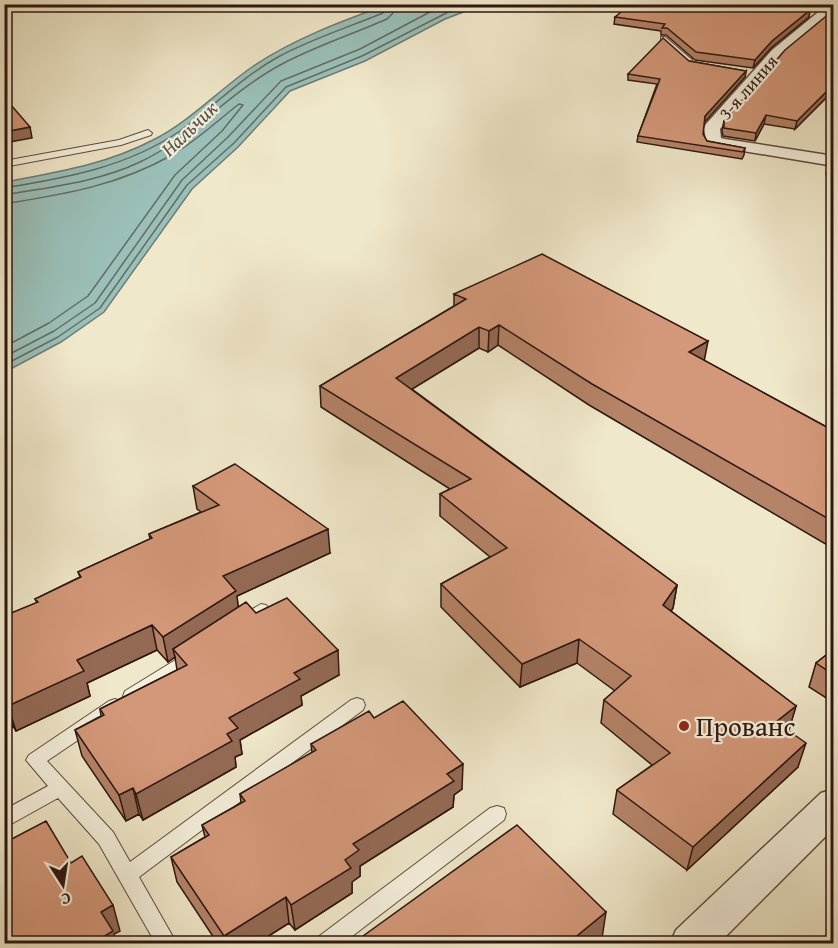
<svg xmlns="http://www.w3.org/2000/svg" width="838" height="948" font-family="'Gentium Book Plus',serif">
<rect width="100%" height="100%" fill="#f0e8ca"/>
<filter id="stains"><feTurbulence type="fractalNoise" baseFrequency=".00333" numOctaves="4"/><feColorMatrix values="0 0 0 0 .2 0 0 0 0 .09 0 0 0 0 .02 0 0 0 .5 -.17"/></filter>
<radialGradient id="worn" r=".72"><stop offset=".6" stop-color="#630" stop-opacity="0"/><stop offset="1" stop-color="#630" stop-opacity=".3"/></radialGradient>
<path fill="#9ac0b9" stroke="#6e7c75" stroke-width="1.5" d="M389,4L482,5L445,19L365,61L290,91L238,147L192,189L104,312L61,342L5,372V182C57,172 105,165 153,140C189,122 219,90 252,67C293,39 342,21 389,4Z"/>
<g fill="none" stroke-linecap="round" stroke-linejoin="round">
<path stroke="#646c64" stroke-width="1.5" d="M4,188C66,178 127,167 180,131C213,107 242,77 278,57C311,39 349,27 383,13L387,4
M4,195C50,187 98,182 140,162C193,137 231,91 282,64C316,46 353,34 387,19L393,13L395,4
M4,204C65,194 117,186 172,155C196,141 217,121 239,104L243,105L222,131L175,175L88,296L49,323L4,347
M4,357L54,331L95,303L182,180L228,137L281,81L360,49L445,4
M4,365L58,337L100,308L187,185L234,143L286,87L362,56L464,4"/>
<defs>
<path id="lane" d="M661,37H665L692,60V64H686L661,39Z
M148,130L152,133L151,135L121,145L4,167V161L119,140Z
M261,604L266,605L269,609C262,618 247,630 235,627L233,623L235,619Z
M190,651L196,653L198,657L196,661L137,701L131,702L125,701L123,696L125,691Z
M357,698L363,700L365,705L363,710L139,877L177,944H156L99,844L58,798L4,828V810L48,786L26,760L29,755L109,701L115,699L121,701L123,706L121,711L47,761L113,832L130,862L351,700Z
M497,806L504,808L506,814L504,820L342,944H315L318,937L490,808Z"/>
<path id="street" d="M828,4H834V13L782,56L720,129L721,138L725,139L834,156V166L707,145L704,128L706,124L772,50Z
M834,789V828L718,944H670L676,930L821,793Z"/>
</defs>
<use href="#lane" stroke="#5e4b3e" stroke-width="2"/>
<use href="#street" stroke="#5e4b3e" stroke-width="3"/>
<use href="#lane" fill="#f5f0dd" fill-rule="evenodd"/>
<use href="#street" fill="#f5f0dd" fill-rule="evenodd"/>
</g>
<path fill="#b58368" stroke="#2d1710" stroke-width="1.5" d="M810,4H824L821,7Z
M810,10L809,17L771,48L753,68L695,60L666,35H661V31L614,24L615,17Z
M834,13V90L795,129L764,124L755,141L723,136L722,130L724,121Z
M689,61L746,71L745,77L704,122L703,134L707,141L745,148L744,155L742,159L637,142L638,136L657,84L628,80V74Z
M834,158V175L826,174L828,165Z
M454,294L705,361L834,431V549L589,405L498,345L488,352L479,348L412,389L677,585L673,608L671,611L796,706L788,731L798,767L687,870L613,814L617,790L652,765L601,723L604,700L615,691L577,663L520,687L441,607V584L490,557L440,516V494L450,489L321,407L320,386L454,306Z
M193,486L330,553L237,596L238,607L256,613L339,675L301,696L302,705L240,740L242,754L235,757L236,767L143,820L139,814L126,821L82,756L75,730L101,716L100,709L177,670L175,657L168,662L157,650L87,683L90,696L16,731L13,726L4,730V616L37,603L35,599L80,577L78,572L150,539L149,534L201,512L197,509Z
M834,623V645L828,641Z
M834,649V703L809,687L816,663Z
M374,718L462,789L454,795L453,807L360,866V876L352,882V893L295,930L289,923L256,944H218L177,882L171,857L205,837L202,825L241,803L240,794L312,753L311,744Z"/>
<path fill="#946a55" stroke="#2d1710" stroke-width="1.5" d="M4,4H20L4,7Z
M810,10L809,17L771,48L753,68L755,60L772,41Z
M746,71L745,77L704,123L705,116Z
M834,84V90L795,129L797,121Z
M766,115L764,124L755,141L756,133Z
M30,127L32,138L4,143V132Z
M499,325L498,345L488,352L489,331Z
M479,327V348L396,399V378Z
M708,341L704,362L689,352Z
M328,529L330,553L237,596L239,615L173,649L175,657L168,662L163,637L223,576Z
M677,585L673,608L659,628L663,605Z
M152,625L157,650L87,683L90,696L16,731L8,706L77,660Z
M579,639L577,663L520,687L522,664Z
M338,650L339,675L301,696L302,705L240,740L242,754L235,757L236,767L143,820L136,794L227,734L229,718L294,673Z
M4,701L13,726L4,730Z
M796,706L789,730L769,746L776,722Z
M806,743L798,767L687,870L693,847Z
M463,764L462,789L454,795L453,807L360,866V876L352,882V893L295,930L291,905L345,860L353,844L447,774Z
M133,788L139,814L126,821L119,795Z
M286,897L289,923L256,944H226L224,936Z
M113,905L120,931L114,934L116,944H92L101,912Z
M606,912L602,938L594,944H567Z"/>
<path fill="#d39879" stroke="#2d1710" stroke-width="1.5" d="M631,4H786L810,10L772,41L755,60L696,52L667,28H662L665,24L615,17Z
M830,13H834V84L797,121L766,115L756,133L724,128V121L785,50Z
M663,38L689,61L746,71L705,116L703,134L707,141L745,148L743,152L638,136L660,79L628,74Z
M11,105L30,127L4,132V106Z
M831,158H834V165H828Z
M542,254L708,341L689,352L834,431V522L592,384L499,325L489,331L479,327L396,378L677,585L663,605L796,706L776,722L806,743L693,847L617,790L670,753L604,700L631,676L579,639L522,664L441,584L507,548L440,494L471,479L320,386L466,299L454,294Z
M235,464L328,529L223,576L236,591L163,637L152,625L77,660L84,671L8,706L4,701V616L38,602L35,599L81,577L78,572L152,538L149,534L219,505L193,486Z
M287,598L338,650L294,673L300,679L229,718L238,728L227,734L232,741L136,794L133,788L119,795L75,730L104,715L100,709L187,665L173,649L246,602L256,613Z
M834,649V675L816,663Z
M403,701L463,764L447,774L454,781L353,844L359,850L345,860L351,868L291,905L286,897L224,936L171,857L209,835L202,825L245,801L240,794L316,750L311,744L369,711L374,718Z
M46,821L71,863L82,856L113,905L101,912L113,931L92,944H4V843Z
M517,825L606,912L567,944H352Z"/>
<circle fill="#8f2418" stroke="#f5f0dd" stroke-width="2" cx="684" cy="726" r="6"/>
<g text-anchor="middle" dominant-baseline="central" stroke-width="4.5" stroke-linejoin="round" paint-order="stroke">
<g font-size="18" fill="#2d1710" stroke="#f5f0dd">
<text transform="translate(748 87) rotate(-49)">3-я линия</text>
</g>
<g font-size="20" font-style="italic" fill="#53524b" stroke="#f5f0dd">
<text transform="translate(189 128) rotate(-44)">Нальчик</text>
</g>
<g font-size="27" fill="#2d1710" stroke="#f5f0dd" text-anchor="start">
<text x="696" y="726">Прованс</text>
</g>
</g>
<rect width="838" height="948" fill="none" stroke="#f0e8ca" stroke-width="24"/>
<rect x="6" y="6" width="826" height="936" fill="none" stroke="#2d1710" stroke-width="3"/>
<rect x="12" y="12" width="814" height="924" fill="none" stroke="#2d1710" stroke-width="1.5"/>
<g transform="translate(63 885) rotate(168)" stroke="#f5f0dd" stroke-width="4.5" paint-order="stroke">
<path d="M0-4.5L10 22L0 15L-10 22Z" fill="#2d1710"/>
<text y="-9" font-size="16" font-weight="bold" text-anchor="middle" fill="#2d1710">С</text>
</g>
<rect width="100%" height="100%" filter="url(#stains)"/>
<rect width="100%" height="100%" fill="url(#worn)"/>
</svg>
